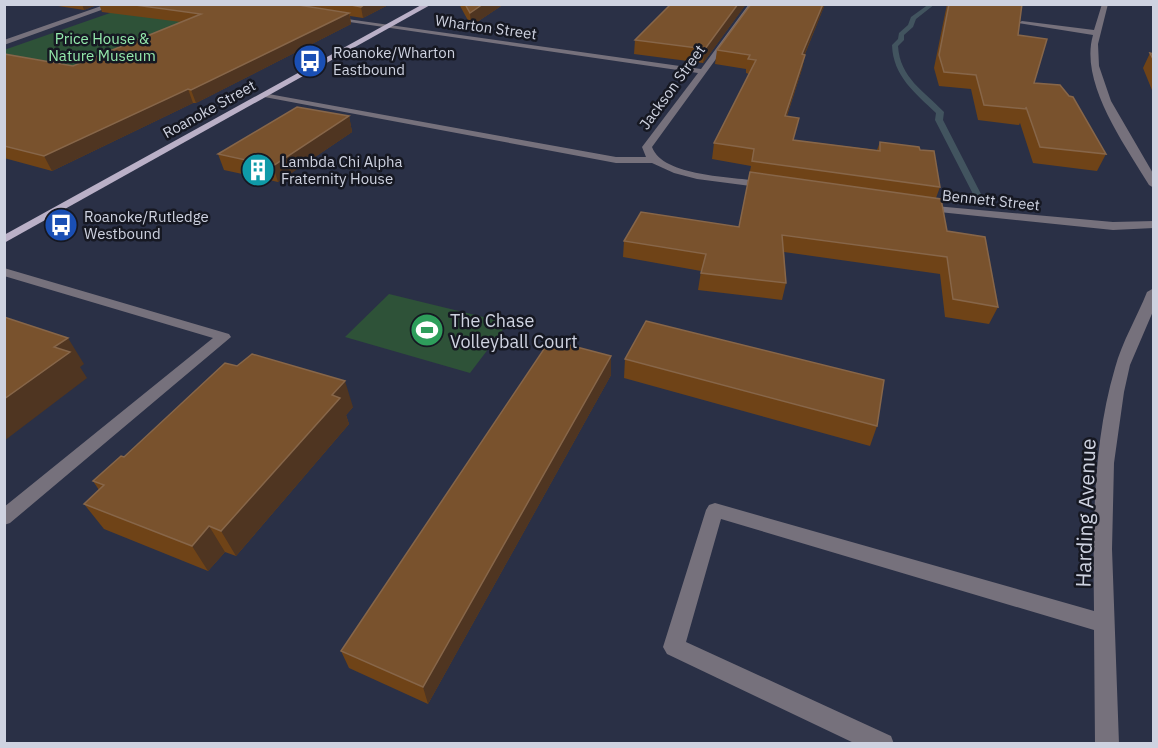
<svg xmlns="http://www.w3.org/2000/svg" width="1158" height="748" font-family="'IBM Plex Sans',sans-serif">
<rect width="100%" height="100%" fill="#2a3046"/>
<path fill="#2e5238" d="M133,5L252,14L103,78L5,58L4,50Z
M389,294L508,323L470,373L345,337Z"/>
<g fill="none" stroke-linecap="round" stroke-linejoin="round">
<path fill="#42545f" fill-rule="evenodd" d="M929,4H935L916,19L913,27L904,35V40L898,46C900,78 924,91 944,112L943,120L981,194L980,196L973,194L935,120L936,113C915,93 893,76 892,45L898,39L899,33L908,25L911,17Z"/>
<path fill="#76717c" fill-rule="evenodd" d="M107,4H118L4,45V40Z
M749,4H756L652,147C664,179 740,176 770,183L771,185L766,188L697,179L674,173L652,163H616L259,96L263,93L616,157H646L642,147L698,73L329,19L333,17L701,69Z
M1102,4H1108L1098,44L1099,66L1111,101L1154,175V188L1149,185C1125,145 1079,83 1093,35L1018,23L1022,21L1094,30Z
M924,205L1113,222L1154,221V228L1113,230L920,210V206Z
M4,268L229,334L231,337L10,523L4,525V507L213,338L4,276Z
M1154,288V309L1130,365L1124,392L1114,463L1112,549L1119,744H1095L1094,630L721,519L686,642L891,736L894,744H856L667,654L663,647L706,510L709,505L715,503L1094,611C1093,530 1092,446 1115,368C1122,342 1137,317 1147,292Z"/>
<path fill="#bab0c7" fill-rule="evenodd" d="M423,4H432L4,243V235Z"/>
</g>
<path fill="#6f4317" d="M45,4H99L84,10Z
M99,4H390L363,18L350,16L351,24L196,103H193L52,171L4,158V54L73,66L181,22L102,12Z
M459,4H504L471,26Z
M671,4H746L703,63L634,54L635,40Z
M825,4L805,54L802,69L787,116L794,140L877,150L880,142L920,150L940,187L936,198L947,231L998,307L989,324L945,317L940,274L784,252L786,283L782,300L698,290L701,271L623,257L624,241L739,227L751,166L712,159L714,143L749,74L746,73V69L715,64L717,50Z
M947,4H1022L1018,35L1034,83L1106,154L1097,171L1033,163L1020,123L1019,125L978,120L971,89L939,86L934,68Z
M1150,53L1154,54V95L1143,68Z
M349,116L352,132L278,182L224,170L218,154Z
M611,356V375L428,704L349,668L341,651Z
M625,359L877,426L870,446L624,378Z
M353,407L346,415L349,424L236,556L225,552L208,571L104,529L84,504L99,490L93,481L124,457Z"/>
<path fill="#4f3521" d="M82,4H99L84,10Z
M365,4H390L363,18L361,7Z
M483,4H504L471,26L470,13Z
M738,4H746L703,63L705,49Z
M823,4H825L799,68L802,54Z
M349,13L351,24L196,103L191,90Z
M805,55L802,69L781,132L785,116Z
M188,89L193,103L52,171L44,156Z
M349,116L352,132L278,182L273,166Z
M68,338L84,364L80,367L87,378L4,441V399L54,347Z
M611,356V375L428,704L423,687Z
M345,381L353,407L346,415L349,424L236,556L221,531L332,395Z
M209,526L225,552L208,571L192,546Z"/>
<path fill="#79522d" stroke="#876649" stroke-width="1.5" d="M128,4H292L349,13L191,90L188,89L44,156L4,146V54L73,66L201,14Z
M346,4H365L361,7Z
M465,4H483L470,13Z
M671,4H738L705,49L635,40Z
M751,4H823L802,54L805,55L785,116L799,118L793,140L880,151V142L919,147L920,150L934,151L940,187L752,161L754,149L714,143L756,60L748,59L750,55L717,50Z
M949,4H1022L1018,35L1047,39L1034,83L1060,85L1069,96L1073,97L1106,154L1040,147L1026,107V109L984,105L976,75L944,72L939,55Z
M1150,53L1154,54V61Z
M297,107L349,116L273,166L218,154Z
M750,172L941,199L947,231L985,237L998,307L953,299L947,257L782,235L786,283L701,273L706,254L624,241L641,212L739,227Z
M4,317L68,338L54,347L70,352L4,399Z
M646,321L884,380L877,426L625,359Z
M550,340L611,356L423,687L341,651Z
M252,354L345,381L332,395L340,398L221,531L209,526L192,546L84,504L104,485L93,481L121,456L124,457L225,363L237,366Z"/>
<defs>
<symbol id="bus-disc" viewBox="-11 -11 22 22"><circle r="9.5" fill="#1a4fb4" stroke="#161822"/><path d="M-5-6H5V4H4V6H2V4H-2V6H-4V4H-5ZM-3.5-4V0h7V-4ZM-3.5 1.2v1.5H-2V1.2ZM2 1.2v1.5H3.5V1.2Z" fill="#fff"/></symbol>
<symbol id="building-disc" viewBox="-11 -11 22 22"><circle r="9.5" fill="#0f9aa8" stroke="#161822"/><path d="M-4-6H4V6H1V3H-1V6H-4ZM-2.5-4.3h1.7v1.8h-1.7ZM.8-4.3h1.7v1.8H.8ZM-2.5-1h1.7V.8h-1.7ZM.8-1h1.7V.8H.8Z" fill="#fff"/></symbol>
<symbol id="stadium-disc" viewBox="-11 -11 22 22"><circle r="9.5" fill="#2e9e5b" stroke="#161822"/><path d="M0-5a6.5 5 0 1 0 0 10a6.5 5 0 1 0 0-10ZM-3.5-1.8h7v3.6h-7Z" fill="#fff"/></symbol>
</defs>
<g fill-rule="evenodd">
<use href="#bus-disc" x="291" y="42" width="38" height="38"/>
<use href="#building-disc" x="239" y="151" width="38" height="38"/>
<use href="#bus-disc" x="42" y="206" width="38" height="38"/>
<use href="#stadium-disc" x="408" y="311" width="38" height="38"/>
</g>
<g text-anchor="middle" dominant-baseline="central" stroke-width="5" stroke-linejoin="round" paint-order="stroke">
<g font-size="15" fill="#ced2e0" stroke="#161822">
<text transform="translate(486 27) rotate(8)">Wharton Street</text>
<text transform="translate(672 87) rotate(-54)">Jackson Street</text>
<text transform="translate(209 109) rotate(-29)">Roanoke Street</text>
<text transform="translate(991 200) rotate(6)">Bennett Street</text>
</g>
<g font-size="15" fill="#94e9ac" stroke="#161822">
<text x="102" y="38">Price House &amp;<tspan x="102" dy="17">Nature Museum</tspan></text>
</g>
<g font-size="15" fill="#ced2e0" stroke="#161822" text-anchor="start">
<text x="333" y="52">Roanoke/Wharton<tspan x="333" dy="17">Eastbound</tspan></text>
<text x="281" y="161">Lambda Chi Alpha<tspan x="281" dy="17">Fraternity House</tspan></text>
<text x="84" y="216">Roanoke/Rutledge<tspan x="84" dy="17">Westbound</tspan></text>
</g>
<g font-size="18" fill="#ced2e0" stroke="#161822" text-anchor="start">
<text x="450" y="320">The Chase<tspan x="450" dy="21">Volleyball Court</tspan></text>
</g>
<g font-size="21" fill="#ced2e0" stroke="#161822">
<text transform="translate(1085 513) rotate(-88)">Harding Avenue</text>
</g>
</g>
<rect width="1158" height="748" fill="none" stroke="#ced2e0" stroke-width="12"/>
</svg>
